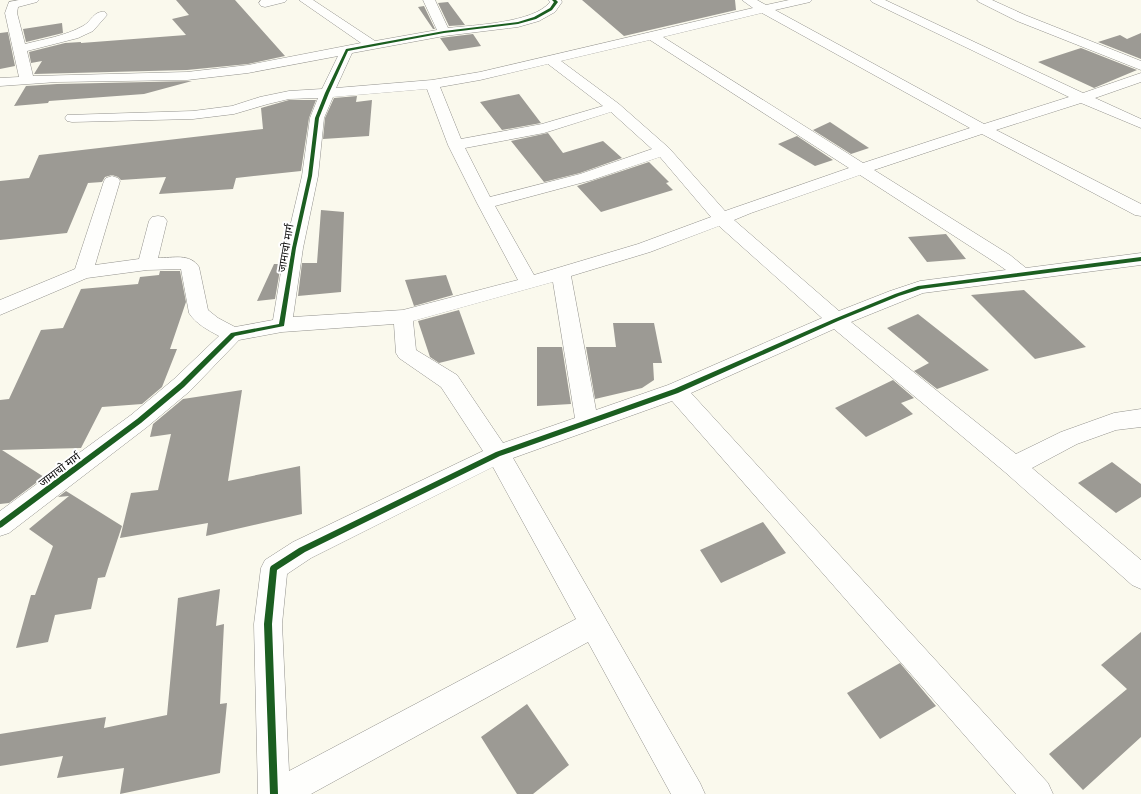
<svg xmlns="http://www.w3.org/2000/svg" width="1141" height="794" font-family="'Noto Serif','Noto Sans Devanagari',serif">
<rect width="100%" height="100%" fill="#faf9ed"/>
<path fill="#9c9a94" d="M176,0H235L285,56L248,64L187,70L34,74L42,61L31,63L29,52L65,43L81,42V43L186,35L172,19L189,15Z
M582,0H735L736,10L624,36Z
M448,2L465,25L449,26L438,3Z
M424,6L435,29H433L418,7Z
M62,23L63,33L26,42L23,29Z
M8,32L15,66L0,69V33Z
M1141,33V59L1098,42L1120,35L1127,39Z
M473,34L481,46L449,51L440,38Z
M1081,48L1137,70L1094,88L1038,62Z
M192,81L144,94L49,101L48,103L14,106L26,86L57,84Z
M519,94L541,123L502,130L480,102Z
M357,96L356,102L372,100L369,136L323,139L325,118L334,98Z
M289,100H316L309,118L301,171L236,178L233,189L159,194L166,177L121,180L118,177L112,175L105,177L102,182L88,183L67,233L0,240V181L29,178L39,155L263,129L261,108Z
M830,122L869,148L851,154L813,130Z
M548,133L563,153L603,141L622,158L580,173L544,182L511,141Z
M797,136L833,160L815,166L778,144Z
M649,162L669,182L666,183L673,190L601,212L577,186Z
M321,210L344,212L341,292L298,296L302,263H317Z
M946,234L966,259L927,262L908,237Z
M274,264H281L275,299L257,301Z
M160,271H180L186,302L170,349H177L162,387L142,404L102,407L81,448L2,450L44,477L9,503L0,504V400L9,399L41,330L63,328L81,289L138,284L140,277L159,275Z
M446,275L453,295L414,306L405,280Z
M1024,290L1086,347L1035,359L971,295Z
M459,310L475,354L439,363L430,357L418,321Z
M918,314L989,370L937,389L914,371L929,363L887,328Z
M613,323H654L662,363H653L654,380L642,388L595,399L586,347H616Z
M537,347H562L571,404L537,406Z
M893,380L914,398L901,403L913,414L866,437L835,408Z
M242,390L228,481L300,466L302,514L206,536L208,523L120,538L131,493L158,490L171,434L150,437L153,424L183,399Z
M1112,462L1141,484V497L1116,513L1078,483Z
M66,491L122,526L105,577L98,578L91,609L55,615L48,642L16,648L31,595H35L53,546L29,529L69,496L58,497Z
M763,522L786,553L721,583L700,550Z
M220,589L216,626L224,624L220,704L227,703L220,773L120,794L124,768L57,778L63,756L0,766V734L106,717L104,728L167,715L178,598Z
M1141,632V737L1083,790L1049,754L1127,689L1101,665Z
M900,663L936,706L880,739L847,693Z
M527,704L569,765L533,794H517L481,737Z"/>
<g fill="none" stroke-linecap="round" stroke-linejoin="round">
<defs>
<path id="minor" d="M19,0H39L37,2L18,7L17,13L25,44C44,39 65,36 83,26C91,22 94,10 105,12L107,15L93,31L78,38L27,51L33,76L187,72L248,65L361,43L299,0H313L375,41L437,30L423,0H435L448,28C473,25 534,23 550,2L548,0H561L562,2L555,12L539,21L518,27L444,36L352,53L336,88L432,80L480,72L753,8L742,0H757L766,5L789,0H812L810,2L775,10L984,124L1069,97L872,2L870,0H885L1083,93L1141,73V82L1095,98L1141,119V128L1081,103L996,130L1141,204V216L1135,215L982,134L874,170L1010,255L1026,268L1141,253V265L923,293L851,322L1016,454L1061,432L1114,413L1141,409V427L1116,430L1077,444L1032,468L1141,560V589L1132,585L1006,473L834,329L691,393L1048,783L1053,794H1016L672,401L513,458L700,783L705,794H671L588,642L311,794H258L254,624L261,568L265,560L293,542L483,451L441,387L399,358L396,353L394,324L282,332L239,340L190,391L147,427L9,533L0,536V511L131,415L174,379L219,336C208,330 196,324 189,313L181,269L147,270L87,278L0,315V300L75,269L104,181L106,178L112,176L118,178L120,181L95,265L139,259L149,221L152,217L158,216L164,217L167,221L158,258C173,258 190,253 199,267L208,310L218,318L235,327L273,320L285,248L302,176L310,118L318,98L289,99L268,104L234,114L193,119L72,122L67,121L65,118L67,115L193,111L232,106L260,97L289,91L322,89L338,56L248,73L187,80L57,82L0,86V78L19,77L5,13L9,2ZM762,13L970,128L863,163L663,37ZM650,40L849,168L725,211L669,148L619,104L561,61ZM548,64L603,106L542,124L461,139L440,87L480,80ZM427,89L448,145L477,203L518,280L403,310L293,317L303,248L318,176L324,118L333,97ZM611,112L652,149L580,174L490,197L465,148L544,133ZM660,157L711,217L638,244L534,275L495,206L592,180ZM860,175L996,263L1006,270L920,281L890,291L839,311L734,220L751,213ZM719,226L822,318L668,385L596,410L571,276L650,252ZM553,282L575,418L503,443L457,375L416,350L413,321ZM493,467L576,619L289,771L282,624L287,574L311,558Z
M261,0H287L285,2L265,7L261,6L259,3Z
M977,0H992L1025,15L1141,61V70L1017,21L979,2Z"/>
</defs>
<use href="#minor" stroke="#93928d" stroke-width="1"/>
<use href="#minor" fill="#fefefc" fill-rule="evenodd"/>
<defs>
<path id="cycleway" d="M552,0H556L558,2L552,10L536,19L518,24L444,33L348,51L329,93L319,118L312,176L296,248L284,326L235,336L184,387L141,423L2,527L0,528V521L137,419L180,383L231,333L279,324L292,248L308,176L315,118L325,93L346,49L444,31L518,22L534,17L550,8L554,2Z
M1141,257V261L921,289L899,296L838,321L678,393L500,456L305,552L277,570L272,624L278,794H270L264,624L270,568L271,566L299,548L496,452L674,389L834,319L895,294L918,286Z"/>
</defs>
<use href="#cycleway" stroke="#fff" stroke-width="2"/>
<use href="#cycleway" fill="#1b5e20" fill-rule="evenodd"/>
</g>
<g text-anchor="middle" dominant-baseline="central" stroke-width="4" stroke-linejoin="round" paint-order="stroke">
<g font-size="11" fill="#0b0b0b" stroke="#fff">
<text transform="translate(285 248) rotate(-80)">जामाचो मार्ग</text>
<text transform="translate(59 469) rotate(-37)">जामाचो मार्ग</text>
</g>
</g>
</svg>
